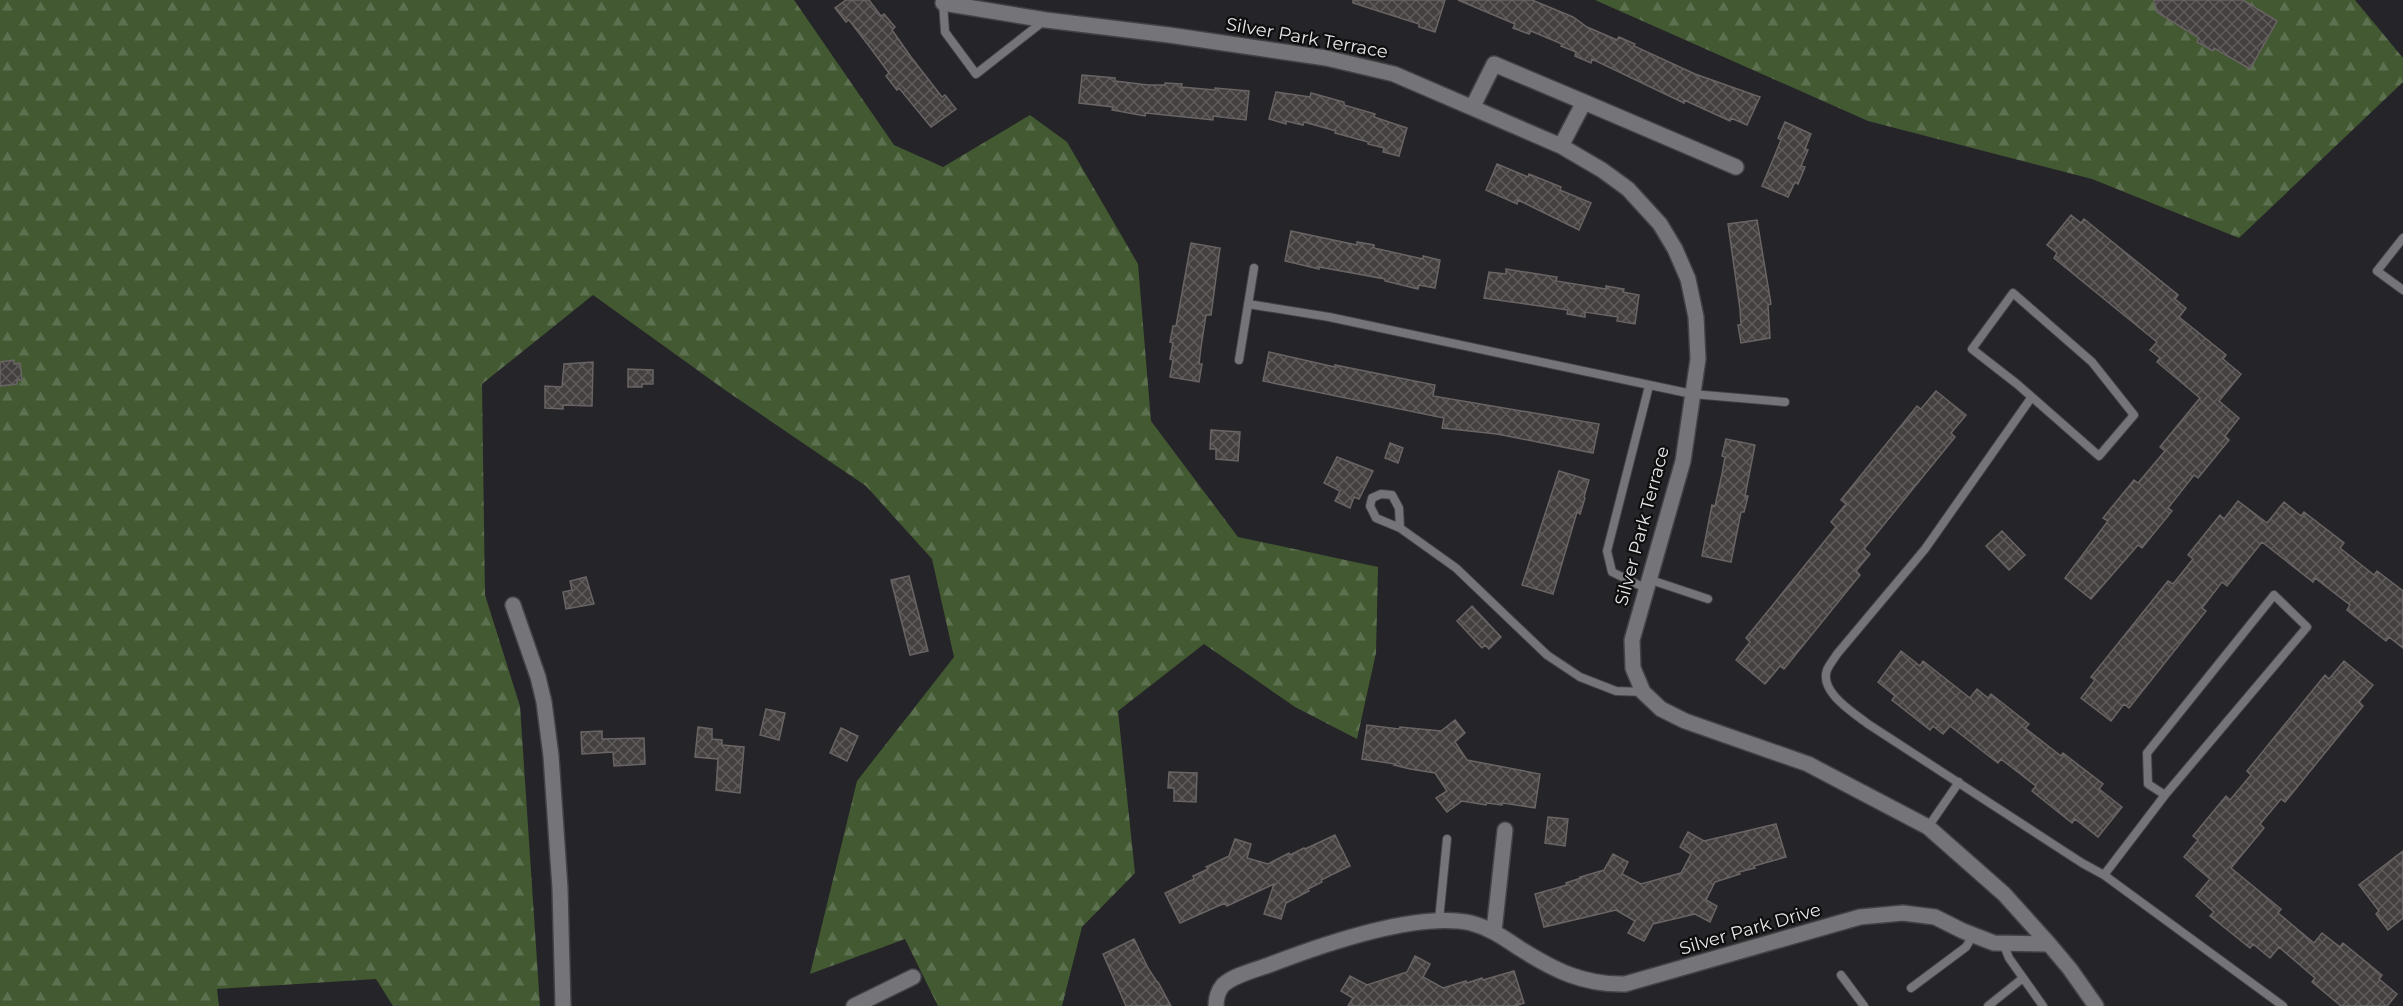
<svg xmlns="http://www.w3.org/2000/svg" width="2403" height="1006" font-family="Montserrat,sans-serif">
<defs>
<pattern id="forest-firs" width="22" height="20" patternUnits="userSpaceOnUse" patternTransform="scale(1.5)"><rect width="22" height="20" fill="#425932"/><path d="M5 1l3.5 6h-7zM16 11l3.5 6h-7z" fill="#5d7150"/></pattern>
<pattern id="building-cross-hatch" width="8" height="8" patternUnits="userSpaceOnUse" patternTransform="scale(1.5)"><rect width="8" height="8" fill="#454040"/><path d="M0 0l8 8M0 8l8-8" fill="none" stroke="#605c5c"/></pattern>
</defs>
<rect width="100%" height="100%" fill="#252428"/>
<path fill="url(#forest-firs)" d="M0,0H794L894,145L943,167L1030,115L1067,142L1138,264L1151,421L1238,537L1378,567L1376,653L1357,739L1295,707L1204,644L1118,711L1135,873L1082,927L1062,1006H938L905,939L810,974L857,781L954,657L932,559L866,486L725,390L593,295L482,384L485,595L520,706L540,1006H393L376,979L217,989L219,1006H0Z
M1595,0H2355L2403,58V82L2239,238L2092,179L1868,121Z"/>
<path fill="url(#building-cross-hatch)" stroke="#6a6464" stroke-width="1.5" d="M846,0H869L881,16L884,14L895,27L892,30L911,57L942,97L945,95L956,109L931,127L899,88L897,90L886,76L889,73L869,46L849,20L846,22L835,8Z
M1353,0H1445L1435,32L1419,27V24L1353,3Z
M1458,0H1532L1573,17L1587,27L1617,40L1619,37L1635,44L1634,46L1695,74L1760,97L1747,125L1731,118L1730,121L1684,100V103L1592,59L1591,63L1575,56L1576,52L1561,46L1562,44L1531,31L1529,34L1513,28L1515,24Z
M2154,0H2243L2277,21L2250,69L2214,48L2213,51L2197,42L2199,38L2157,12Z
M1082,75L1115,78V81L1148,85H1165V83L1182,84L1181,87L1215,90V88L1249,91L1246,120L1213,116V120L1146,113L1145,116L1112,110L1113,107L1079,103Z
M1276,92L1310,97L1311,93L1344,102V105L1375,114L1374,117L1407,128L1399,156L1383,152L1384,148L1368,144V142L1335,133L1336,131L1304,122L1303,125L1286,121V124L1269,119Z
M1785,122L1811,134L1805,149L1808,150L1801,166L1805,167L1798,184L1795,182L1788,197L1762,186L1781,140L1778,138Z
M1497,164L1528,177L1529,174L1561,187L1560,190L1591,203L1579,230L1518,200L1517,204L1486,190Z
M2071,215L2081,223L2084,219L2178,295L2175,299L2186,308L2179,317L2226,355L2223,359L2241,374L2219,401L2239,418L2225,436L2229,440L2198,478L2194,475L2168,508L2172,511L2142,548L2138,545L2091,599L2065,578L2108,521L2103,518L2134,480L2138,483L2165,451L2160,447L2200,398L2157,362L2160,358L2150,350L2157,342L2054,258L2057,253L2047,245Z
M1757,220L1771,304L1768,305L1770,338L1741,343L1738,325H1741L1740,309L1728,224Z
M1291,231L1357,245V242L1374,245V248L1423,259V256L1440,260L1435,288L1419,285L1418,289L1385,281V279L1319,267V269L1285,261Z
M1191,243L1220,248L1211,315H1206L1201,347L1199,364H1202L1199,382L1170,377L1173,360L1170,359L1173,343L1170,342L1173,326H1176Z
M1506,269L1557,277L1556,281L1606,289V286L1624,289L1623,292L1639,295L1635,324L1617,321L1618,317L1585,312V317L1567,314L1568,310L1484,298L1489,272L1506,274Z
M1269,352L1335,367V365L1435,385L1433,396L1599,424L1593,453L1497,434L1442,428L1444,418L1263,381Z
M14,360V364L20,363L22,380H17V384L0,386V362Z
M593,362L592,406L563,405V409L545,408V386L562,387L564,364Z
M628,369L653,370V384H642V387H628Z
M1936,391L1966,415L1951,433L1955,437L1864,549L1870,554L1856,571L1860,575L1784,669L1780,666L1765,684L1736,660L1750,642L1746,638L1836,527L1831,522L1846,504L1841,500L1917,406L1921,409Z
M1211,430L1240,432L1238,461L1216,459V449H1210Z
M1726,439L1755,445L1745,496H1748L1744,512H1741L1731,562L1702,556L1712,505L1715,506L1722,474L1725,457L1722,456Z
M1390,443L1403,448L1398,463L1385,458Z
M1337,457L1373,471L1359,499L1354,497L1350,508L1335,501L1340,491L1324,483Z
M1559,471L1589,480L1584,497L1585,498L1580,514L1577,512L1553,594L1522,585Z
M2238,501L2267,523L2284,502L2301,516L2304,512L2344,543L2340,548L2374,575L2377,571L2403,591V648L2389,637L2386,641L2347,610L2350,605L2315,578L2313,582L2262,542L2227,586L2222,582L2202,608L2206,611L2129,708L2124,704L2111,721L2081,698L2095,680L2091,677L2168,581L2173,584L2193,559L2188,555L2220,515L2224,519Z
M2002,531L2025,555L2009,570L1986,546Z
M909,576L928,651L910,655L891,580Z
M586,577L594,604L566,609L563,592L572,590L570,581Z
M1472,606L1501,637L1489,649L1485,645L1482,648L1457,621Z
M1901,651L1920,666L1923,661L1970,698L1977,689L1988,698L1991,694L2029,724L2025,728L2061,756L2063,753L2103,784L2099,789L2122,807L2098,837L2075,819L2072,823L2032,791L2036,786L2001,759L1998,763L1950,726L1943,734L1933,726L1930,730L1892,700L1895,696L1878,682Z
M2344,661L2373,685L2359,702L2363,706L2285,802L2281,799L2260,824L2264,828L2231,868L2281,909L2278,913L2314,943L2322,933L2340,947L2343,943L2382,975L2379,979L2397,994L2387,1006H2341L2312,982L2315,978L2279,947L2270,958L2253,944L2250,948L2210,916L2214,912L2196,896L2210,879L2184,857L2198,840L2193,836L2226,796L2230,800L2251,775L2247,771L2325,675L2329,679Z
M766,709L785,713L779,740L760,735Z
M1455,720L1465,733L1455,742L1467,760L1540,774L1535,808L1503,803L1502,805L1487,803L1486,805L1462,801L1447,812L1436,798L1447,791L1435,773L1410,769L1394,765L1395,764L1362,759L1367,725L1399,729L1400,727L1441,731Z
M698,727L712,729V739L722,740V745L744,747L740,793L716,790L718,759L695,757Z
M841,728L858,736L847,761L830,753Z
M602,731V739L644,738L645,764L614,766L613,752L582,754L581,732Z
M1169,772L1197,773L1196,802L1174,801V788H1168Z
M1548,817L1568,819L1565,846L1545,843Z
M1776,824L1786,857L1754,866L1755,868L1739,872L1740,874L1715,882L1706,900L1717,906L1710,922L1695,914L1653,924L1644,941L1628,933L1635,921L1616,910L1544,927L1535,894L1567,885L1566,883L1581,878L1580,877L1604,870L1613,854L1628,862L1622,874L1641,884L1681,873L1691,854L1680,847L1688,832L1704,841Z
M1335,835L1350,866L1321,880L1322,882L1308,889L1309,891L1286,903L1281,919L1264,914L1274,884L1227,906L1225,903L1180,923L1165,893L1194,879L1193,876L1208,869L1206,867L1229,856L1235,839L1251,844L1247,858L1268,864L1289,853L1290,855L1304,848L1305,849Z
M2403,851V918L2388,930L2376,914L2379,911L2359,885Z
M1134,939L1148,968L1157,982H1158L1171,1006H1126L1103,954Z
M1415,956L1430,964L1423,977L1443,988L1466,981L1467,983L1482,978L1483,980L1514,971L1524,1003L1515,1006H1348L1353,998L1341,991L1350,976L1367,985L1407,972Z"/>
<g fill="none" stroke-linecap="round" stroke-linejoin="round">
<defs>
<path id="lane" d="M943,3L945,32L976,74L1045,20
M2403,238L2377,271L2403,290
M2013,293L2092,362L2134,415L2099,456L2017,384L1972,349Z
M1248,304L1329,317L1692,394L1785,402
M1239,360L1254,268
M2031,398L1925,549L1837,654C1834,659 1829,665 1827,670C1819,692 1854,713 1868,724L2082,863L2104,875L2283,1006
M1400,528L1399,508L1392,495L1381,494L1372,498L1370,506L1376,518L1400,528L1456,568L1547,655L1580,677L1616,691L1643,692
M1648,579L1708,599
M1645,588L1612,572L1607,551L1649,386
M1928,827L1959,782
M2104,875L2165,795L2307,627L2274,595L2147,753L2148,784L2165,795
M1439,920L1447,839
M2003,943L2009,958L2043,1006
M1841,975L1864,1006
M1911,988L1966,947L1973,935
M1988,1006L2023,978"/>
<path id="street" d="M943,3L1046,20L1169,35L1326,58L1394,74L1561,146L1602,170L1628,189L1660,224L1675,249L1688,279L1696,317L1698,359L1683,461L1632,640L1633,668L1643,692L1661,709L1685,721L1808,764L1928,827L2004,894L2049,944
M1473,106L1494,64L1584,102
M1561,146L1584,102L1736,167
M513,605L538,677L544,702L551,756L560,888L563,1006
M1494,931L1505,830
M854,1006L913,977
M1216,1006C1216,999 1218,991 1223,985C1234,975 1255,970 1269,965C1321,945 1417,911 1471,923C1490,928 1504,938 1519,948C1554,970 1583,985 1625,984L1860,917L1903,913L1935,917L1963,931L1994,943L2049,944L2070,969L2096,1006"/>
</defs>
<use href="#lane" stroke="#424145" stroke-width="10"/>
<use href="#street" stroke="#424145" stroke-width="18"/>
<use href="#lane" stroke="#757478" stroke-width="8"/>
<use href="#street" stroke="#757478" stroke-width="15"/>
</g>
<g text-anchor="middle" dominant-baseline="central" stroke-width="4.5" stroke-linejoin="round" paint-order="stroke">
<g font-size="18" fill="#e7e6e9" stroke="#0e0e0f">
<text transform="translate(1307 38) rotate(10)">Silver Park Terrace</text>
<text transform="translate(1642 526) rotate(-75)">Silver Park Terrace</text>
<text transform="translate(1750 929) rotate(-16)">Silver Park Drive</text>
</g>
</g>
</svg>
